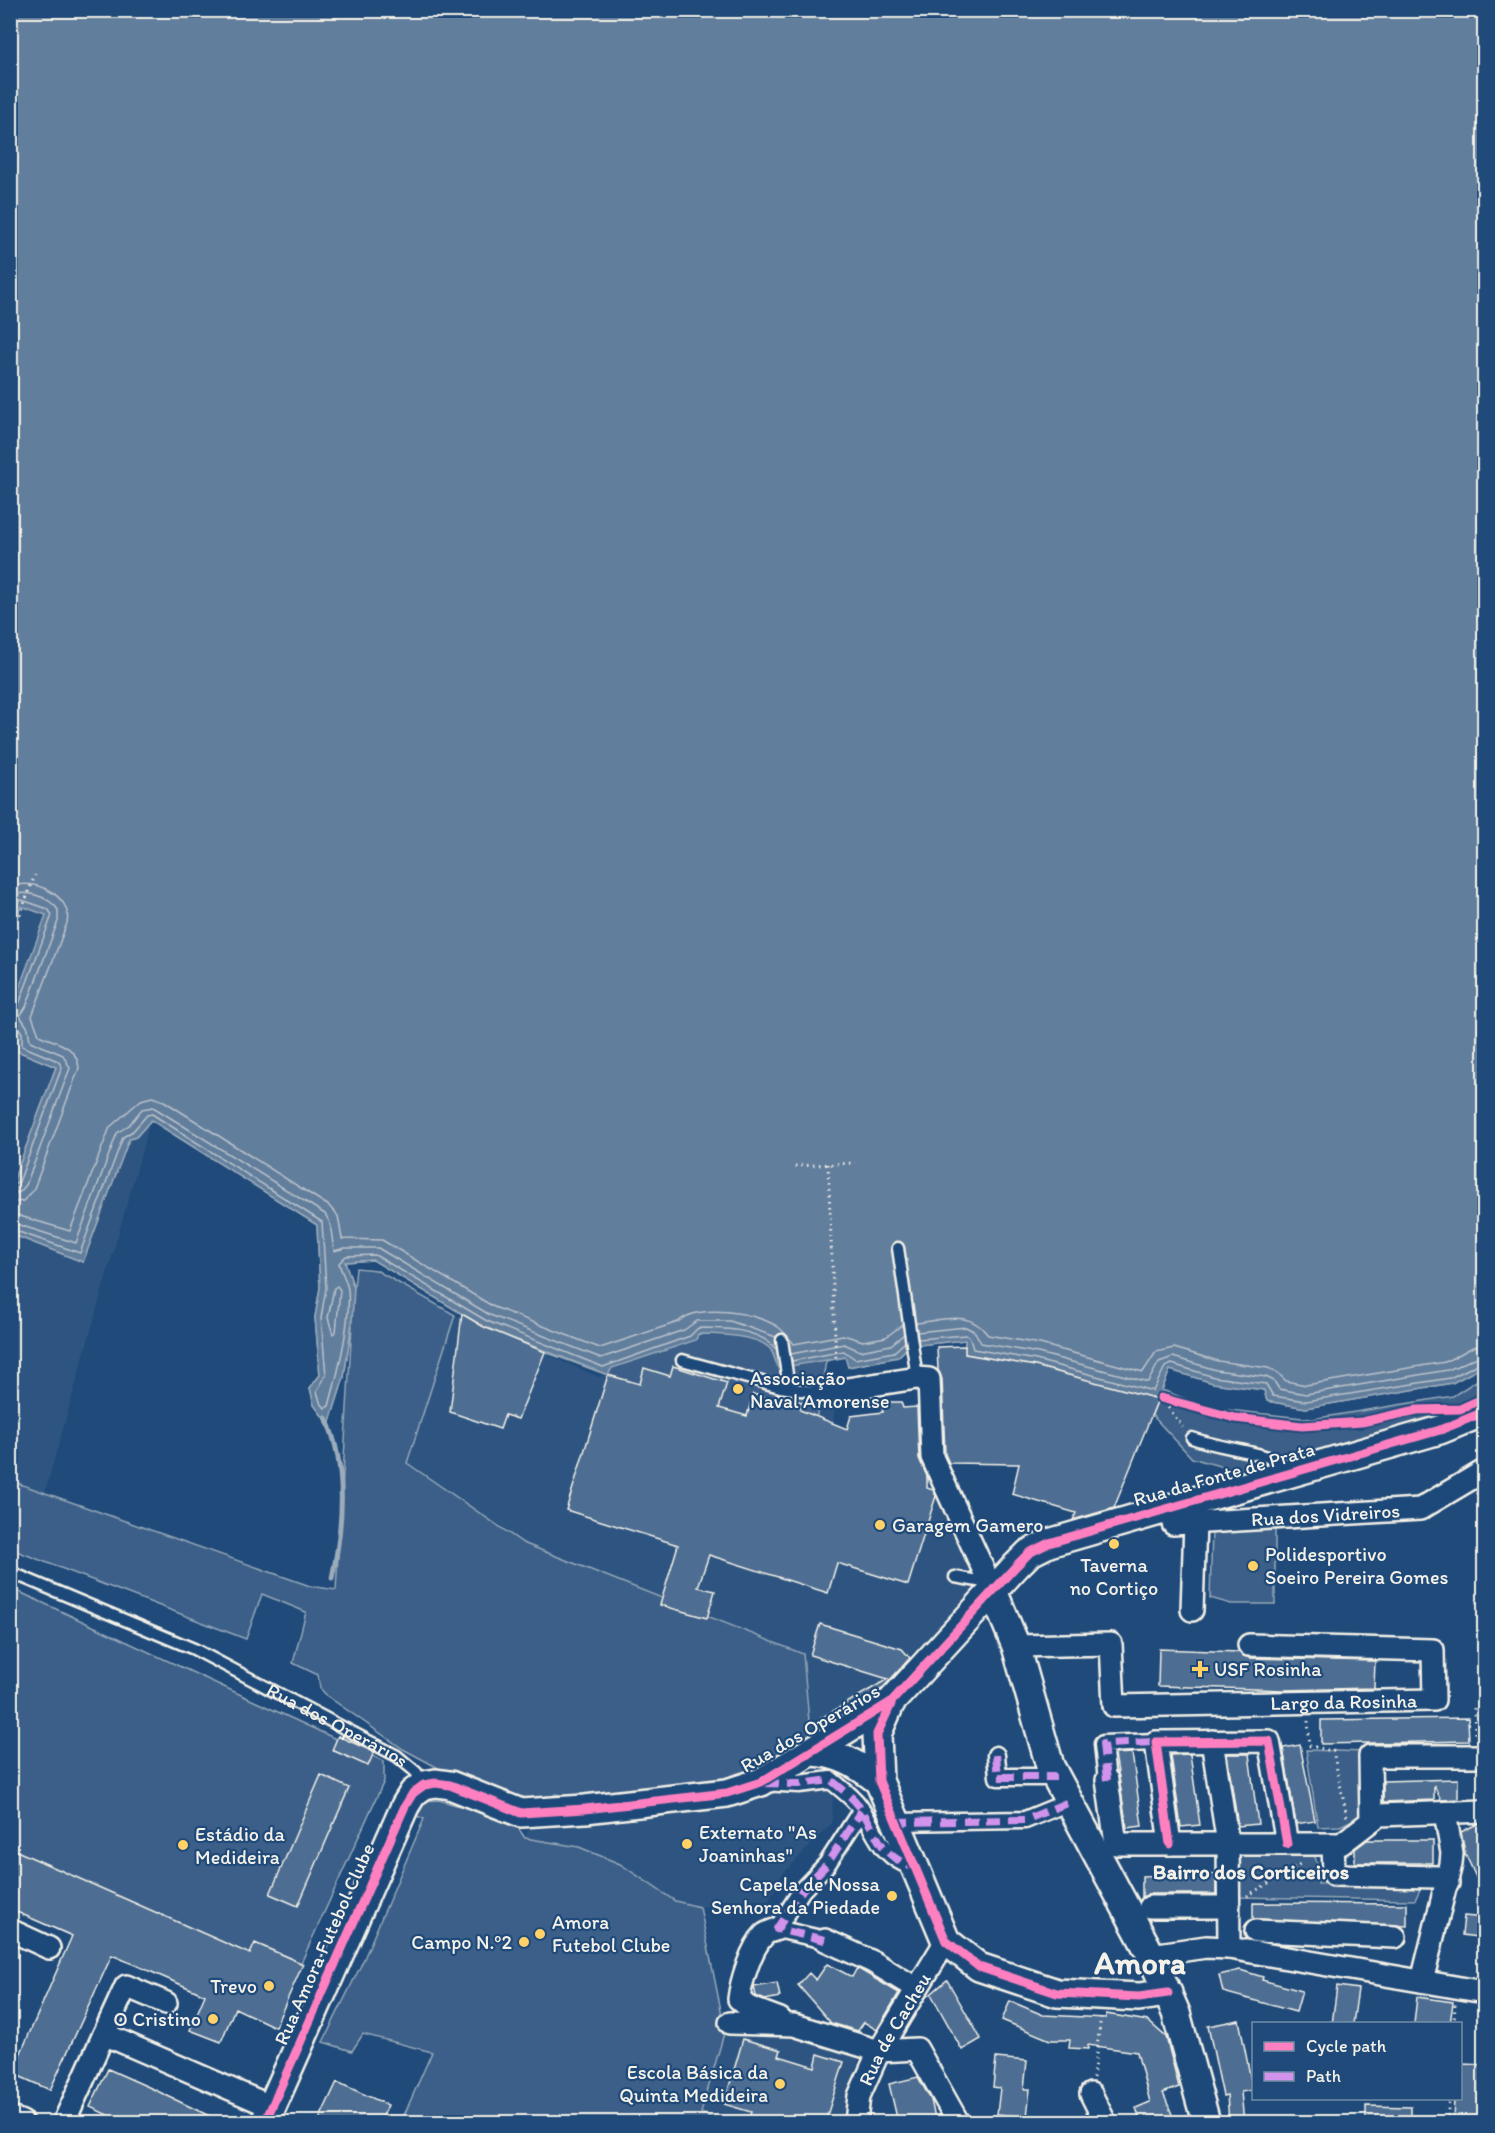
<svg xmlns="http://www.w3.org/2000/svg" width="1495" height="2133" font-family="Itim,sans-serif">
<rect width="100%" height="100%" fill="#1f4a7a"/>
<filter id="ink" filterUnits="userSpaceOnUse"><feTurbulence type="fractalNoise" baseFrequency=".0167" numOctaves="2"/><feDisplacementMap in="SourceGraphic" scale="12" xChannelSelector="R" yChannelSelector="G"/><feConvolveMatrix kernelMatrix="1 2 1 2 8 2 1 2 1" color-interpolation-filters="sRGB"/></filter>
<g filter="url(#ink)">
<path fill="#2d5581" d="M21,906L46,915L11,1010V934Z
M11,1025L16,1034L15,1050L56,1066L11,1187Z
M151,1119L45,1492L11,1481L10,1234L83,1262L129,1139L136,1137Z
M455,1315L599,1377L704,1350L837,1380L831,1452L930,1479L986,1588L811,1744L803,1654L523,1543L407,1462Z
M826,1784L833,1790L832,1823L782,1875L768,1902L758,1900L700,1907L675,1901L620,1864L579,1847L525,1838L529,1828Z
M725,2030L786,2033L860,2055L841,2122H722L701,2113Z"/>
<path fill="#3a5f88" stroke="#97a8b8" stroke-width="1.5" d="M10,1010L1484,1366L1452,1383L1306,1408L1267,1401L1264,1390L1213,1383L1170,1370L1162,1390L1210,1408L1312,1419L1453,1396L1484,1376V1402L1458,1416L1231,1479L1230,1469L1192,1458L1152,1415L1158,1399L1035,1366L965,1354V1340L909,1346L898,1357L848,1367L846,1357L826,1361L813,1437L608,1375L545,1352L484,1327L373,1260L345,1262L354,1288L356,1268L376,1270L455,1315L407,1463L523,1543L803,1654L811,1744L739,1779L570,1806L564,1796L556,1794L539,1802L512,1796L455,1777L403,1749L327,1696L320,1688L318,1675L293,1663L306,1612L262,1594L246,1639L11,1549V1498L17,1483L310,1586L336,1590L352,1325L344,1377L329,1425L314,1405L310,1388L320,1375L315,1317L320,1288L317,1225L151,1120L136,1137L129,1139L83,1262L11,1234V1187L56,1067L15,1050C16,1035 11,1025 10,1010Z
M1275,1528V1604H1231L1210,1598L1212,1530Z
M11,1588L336,1739L338,1736L374,1752L373,1756L384,1761V1781L301,1963L262,1946L235,2008L11,1909Z
M1306,1750L1366,1752L1361,1816L1340,1826L1318,1827Z
M439,1800L514,1822L525,1838L579,1847L620,1864L675,1901L700,1907L725,2030L701,2113L722,2122H401L432,2052L363,2034L352,2051L323,2042L363,1961L424,1819L410,1813L421,1801Z
M1236,1850L1313,1851L1318,1866V1884L1424,1881L1415,1900L1236,1897Z"/>
<path fill="#627e9d" stroke="#9cacbb" stroke-width="1.5" d="M11,11H1484V1366L1452,1383L1306,1408L1267,1401L1264,1390L1213,1383L1170,1370L1158,1399L1035,1366L965,1354V1340L909,1346L898,1357L848,1367L845,1357L778,1368C776,1363 774,1355 771,1350C760,1335 715,1334 698,1334L696,1340L612,1368L608,1375L484,1327L373,1260L345,1262L354,1288L352,1322L344,1377L329,1425L314,1405L310,1388L320,1375L315,1317L320,1288L317,1225L151,1120L136,1137L129,1139L83,1262L11,1234V1187L56,1067L15,1050C16,1035 11,1025 11,1010L46,915L21,906L11,934Z"/>
<g fill="none" stroke-linecap="round" stroke-linejoin="round">
<path stroke="#bac3ca" stroke-width="1.5" d="M10,887C33,877 73,895 67,923L32,1016L39,1035C56,1043 77,1045 79,1068L33,1191L23,1201L10,1203
M10,898C22,887 50,897 58,910V921L26,1007L20,1016L28,1028L30,1041L63,1055L70,1068L26,1185L20,1192L10,1194
M10,917L16,903L22,900L48,909L52,915L19,1004L10,1009
M10,1023L17,1025L22,1033V1046L58,1061L62,1067L19,1182L10,1186
M10,1213L70,1231L110,1127L141,1100L152,1097L164,1101L329,1206L338,1216L342,1239L382,1240L494,1307L600,1348L678,1322C698,1303 756,1312 778,1327C784,1331 789,1338 794,1344L843,1335L863,1341L886,1337L902,1325
M10,1222L76,1243L117,1133L129,1125L142,1109L153,1107L325,1214L330,1223L334,1251L345,1248H378L490,1315L601,1358L684,1330L697,1321H730L776,1337
M10,1229L80,1253L123,1137L133,1131L147,1115L152,1114L322,1222L326,1288L321,1318L326,1375L317,1391L320,1402L325,1408L329,1406C337,1377 351,1320 348,1290C347,1281 341,1272 339,1263L346,1256L375,1255L487,1321L603,1367L690,1336L698,1328C722,1328 759,1328 776,1349
M337,1286L340,1290L336,1332L333,1334L328,1318L334,1288Z
M916,1323C945,1320 969,1309 988,1335L1040,1344L1143,1372L1156,1352L1174,1348L1218,1361L1268,1368L1278,1373L1286,1381L1306,1385L1445,1362L1473,1347L1484,1345
M917,1332L966,1327L975,1332L981,1343L1038,1353L1148,1382L1159,1362L1173,1357L1216,1370L1266,1377L1274,1381L1279,1389L1306,1394L1448,1370L1484,1354
M918,1339L966,1335L970,1338L973,1349L1036,1360L1153,1391L1165,1367L1172,1364L1214,1377L1266,1384L1273,1396L1306,1401L1450,1378L1484,1361
M791,1354L844,1344L860,1351L891,1345L904,1334
M792,1361L844,1351L855,1359L894,1352L905,1342"/>
<path stroke="#9cacbb" stroke-width="5" d="M326,1418C348,1467 343,1527 332,1578"/>
</g>
<path fill="#4d6e92" stroke="#f4f1e8" stroke-width="1.5" d="M462,1314L484,1327L545,1352L518,1419L505,1415L500,1429L450,1412Z
M965,1346V1354L1035,1366L1158,1399L1114,1508L1073,1520L1076,1513L1012,1494L1019,1464L949,1463L945,1454L942,1379L938,1370L937,1347Z
M673,1366L727,1383L719,1408L747,1416L753,1394L775,1401L777,1394L802,1402L800,1410L847,1429L851,1416L883,1412L881,1402H901L903,1408L917,1407L919,1458L927,1476V1488L933,1490L936,1496L908,1585L837,1563L828,1593L709,1555L698,1587L715,1591L707,1618L660,1605L678,1545L566,1510L608,1375L640,1384L644,1368L670,1376Z
M820,1624L902,1649L910,1658L881,1690L824,1725L821,1718L888,1679L810,1655Z
M1159,1649L1239,1652L1249,1658L1375,1661L1374,1688L1283,1690L1158,1686Z
M1468,1718L1469,1741L1321,1744V1720Z
M338,1736L374,1752L368,1766L332,1750Z
M1300,1745L1315,1821L1296,1824L1283,1748Z
M1132,1753L1142,1826L1127,1828L1115,1754Z
M1190,1754L1200,1825L1181,1827L1171,1755Z
M1227,1754H1249L1258,1824L1238,1826Z
M321,1775L349,1788L298,1906L270,1894Z
M1458,1779V1799L1441,1800L1434,1785V1800L1383,1802V1781Z
M1477,1824H1485V1897L1465,1853L1461,1832Z
M1367,1840H1433V1863H1355V1849Z
M10,1848L250,1954L255,1943L303,1964L275,2027L235,2008L221,2042L190,2030L205,1995L112,1955L50,2090L12,2073L72,1936L10,1909Z
M1216,1874V1894H1150L1142,1897V1876Z
M1253,1903L1407,1904V1926L1253,1919Z
M1464,1916L1485,1918V1938L1462,1935Z
M827,1964L852,1977L857,1968L899,1993L877,2030L864,2022L858,2031L831,2023L798,1985L809,1973L816,1980Z
M1240,1970L1263,1977L1262,1980L1302,1991L1296,2012L1223,1992L1219,1975Z
M947,1980L981,2039L962,2050L931,1994Z
M777,1983L780,1997L765,2000L756,1996L754,1987Z
M1337,1986L1358,1989L1353,2024H1332Z
M1417,1997L1453,2002L1450,2024H1414Z
M1010,2001L1043,2015L1106,2018V2014L1148,2021L1166,2037L1171,2056L1179,2087L1163,2093L1174,2119L1165,2122H1141L1136,2108L1150,2102L1137,2052L1088,2045V2049L1069,2048L1070,2040H1050L1002,2020Z
M1239,2020L1253,2090L1241,2092L1244,2122H1229L1227,2095L1223,2096L1208,2026Z
M743,2039L781,2050L779,2056L815,2067L818,2054L844,2062L825,2122H748L751,2112L724,2104Z
M996,2058L1027,2061L1024,2089H1030L1027,2117L997,2114L1000,2088L993,2087Z
M1461,2064L1485,2065V2116H1477L1476,2122H1453L1454,2098H1461Z
M108,2069L153,2089L222,2122H123L90,2107Z
M918,2077L931,2100L936,2122H898L889,2084Z
M337,2082L388,2105L380,2122H318Z
M1366,2106L1411,2107V2122H1366Z"/>
<g fill="none" stroke-linecap="round" stroke-linejoin="round">
<defs>
<g id="service">
<path d="M898,1248L917,1378"/>
<path d="M782,1340L789,1388"/>
<path d="M682,1360L780,1387L821,1393"/>
<path d="M1192,1438C1225,1450 1264,1450 1294,1469"/>
<path id="s1" d="M10,1572L194,1649L397,1756L416,1772L424,1784"/>
<path d="M955,1577L989,1583"/>
</g>
<path id="pedestrian" d="M996,1755L998,1777H1056
M1107,1780L1103,1744L1156,1742
M762,1782L799,1784L831,1780C840,1788 852,1796 859,1806C878,1834 878,1855 915,1868
M894,1822L1025,1820L1069,1802
M825,1940L777,1929L802,1890L827,1864L861,1811"/>
<g id="minor">
<path d="M821,1393L917,1378L929,1379L932,1457L993,1591"/>
<path id="s2" d="M1172,1507L1173,1524L1420,1509L1484,1471"/>
<path d="M1192,1610L1195,1522"/>
<path id="s3" d="M1016,1646L1111,1644L1114,1706L1434,1700L1433,1650L1249,1645"/>
<path d="M1212,1741L1228,1844L1229,1948"/>
<path d="M1107,1780L1116,1844H1341L1379,1815L1484,1811"/>
<path d="M1371,1821L1370,1756H1476"/>
<path d="M1170,1844L1156,1742L1269,1741L1287,1844"/>
<path d="M1333,1844L1334,1875L1439,1877L1448,1883"/>
<path d="M1150,1907H1228"/>
<path d="M777,1929C773,1931 767,1932 764,1935C751,1948 741,1982 739,1999L748,2007L780,2019"/>
<path d="M10,1930L49,1948"/>
<path d="M1256,1931L1395,1937"/>
<path d="M825,1940L873,1962L917,1989"/>
<path d="M1151,1955L1206,1947L1229,1948L1484,1992"/>
<path d="M1422,1981L1451,1864L1452,1853L1445,1813"/>
<path d="M730,2023L794,2025L879,2051L917,2049L958,2122"/>
<path d="M104,2034L126,1986L166,2003"/>
<path d="M1091,2094L1105,2122"/>
<path d="M10,2117L22,2122"/>
<path d="M64,2122L104,2034L272,2107"/>
<path id="s4" d="M856,2122L859,2096L879,2051L946,1941"/>
</g>
<path id="tertiary" d="M993,1591L1016,1646L1050,1766L1151,1955L1176,2013L1206,2122
M891,1702L877,1734L879,1781L946,1941L979,1967L1057,1993L1139,1997L1168,1993
M811,1752C839,1753 857,1764 879,1781
M265,2122L405,1806L413,1793L424,1785L436,1783L450,1785L521,1813L585,1809L727,1793L761,1782L891,1702L1016,1566L1029,1553L1049,1543L1440,1430L1484,1412"/>
</defs>
<use href="#service" stroke="#f4f1e8" stroke-width="15"/>
<use href="#pedestrian" stroke="#f4f1e8" stroke-width="21"/>
<use href="#minor" stroke="#f4f1e8" stroke-width="26"/>
<use href="#tertiary" stroke="#f4f1e8" stroke-width="32"/>
<path stroke="#f4f1e8" stroke-width="3" stroke-dasharray="1.5 4.5" stroke-linecap="butt" d="M20,915L35,875
M10,924L15,925
M828,1164L836,1361
M795,1166L855,1163
M1161,1398L1183,1427
M1474,1708L1475,1736
M1308,1721L1310,1746L1333,1751L1347,1817
M1247,1896L1300,1864
M1454,2024L1455,2004
M1093,2078L1101,2016
M1447,2122L1449,2098"/>
<use href="#service" stroke="#1f4a7a" stroke-width="10"/>
<use href="#pedestrian" stroke="#1f4a7a" stroke-width="16"/>
<use href="#minor" stroke="#1f4a7a" stroke-width="21"/>
<use href="#tertiary" stroke="#1f4a7a" stroke-width="27"/>
<path stroke="#d193ec" stroke-width="8" stroke-dasharray="15 8" stroke-linecap="butt" d="M996,1755L998,1777H1056
M1107,1780L1103,1744L1156,1742
M764,1783L799,1784L831,1780C840,1788 852,1796 859,1806C878,1834 878,1855 915,1868
M894,1822L1025,1820L1069,1802
M825,1940L777,1929L802,1890L827,1864L861,1811"/>
<defs>
<path id="cycleway" d="M1161,1398L1235,1418L1302,1426L1362,1422L1417,1410L1460,1409L1484,1398
M891,1704L877,1734L879,1781L946,1941L979,1967L1057,1993L1139,1997L1168,1993
M1170,1844L1156,1742L1269,1741L1287,1844
M265,2122L405,1806L413,1793L424,1785L436,1783L450,1785L521,1813L585,1809L727,1793L761,1782L891,1702L1016,1566L1029,1553L1049,1543L1440,1430L1484,1412"/>
</defs>
<use href="#cycleway" stroke="#1f4a7a" stroke-width="13"/>
<use href="#cycleway" stroke="#ff80c0" stroke-width="9"/>
</g>
</g>
<g fill="#ffd166" stroke="#1f4a7a" stroke-width="2">
<circle cx="738" cy="1389" r="6"/>
<circle cx="880" cy="1525" r="6"/>
<circle cx="1114" cy="1544" r="6"/>
<circle cx="1253" cy="1566" r="6"/>
<path d="M1197 1660h6v6h6v6h-6v6h-6v-6h-6v-6h6z"/>
<circle cx="687" cy="1844" r="6"/>
<circle cx="183" cy="1845" r="6"/>
<circle cx="892" cy="1896" r="6"/>
<circle cx="540" cy="1934" r="6"/>
<circle cx="524" cy="1942" r="6"/>
<circle cx="269" cy="1986" r="6"/>
<circle cx="213" cy="2019" r="6"/>
<circle cx="780" cy="2084" r="6"/>
</g>
<g text-anchor="middle" dominant-baseline="central" stroke-width="4.5" stroke-linejoin="round" paint-order="stroke">
<g font-size="20" fill="#f4f1e8" stroke="#1f4a7a" text-anchor="start">
<text x="750" y="1378">Associação<tspan x="750" dy="23">Naval Amorense</tspan></text>
<text x="892" y="1525">Garagem Gamero</text>
<text x="1265" y="1554">Polidesportivo<tspan x="1265" dy="23">Soeiro Pereira Gomes</tspan></text>
<text x="1114" y="1565" text-anchor="middle">Taverna<tspan x="1114" dy="23">no Cortiço</tspan></text>
<text x="1214" y="1669">USF Rosinha</text>
<text x="699" y="1832">Externato "As<tspan x="699" dy="23">Joaninhas"</tspan></text>
<text x="195" y="1834">Estádio da<tspan x="195" dy="23">Medideira</tspan></text>
<text x="880" y="1884" text-anchor="end">Capela de Nossa<tspan x="880" dy="23">Senhora da Piedade</tspan></text>
<text x="552" y="1922">Amora<tspan x="552" dy="23">Futebol Clube</tspan></text>
<text x="512" y="1942" text-anchor="end">Campo N.º2</text>
<text x="257" y="1986" text-anchor="end">Trevo</text>
<text x="201" y="2019" text-anchor="end">O Cristino</text>
<text x="768" y="2072" text-anchor="end">Escola Básica da<tspan x="768" dy="23">Quinta Medideira</tspan></text>
</g>
<g font-size="20" fill="#f4f1e8" stroke="#1f4a7a">
<text transform="translate(1224 1474) rotate(-16)">Rua da Fonte de Prata</text>
<text stroke="none"><textPath href="#s2" startOffset="170">Rua dos Vidreiros</textPath></text>
<text stroke="none"><textPath href="#s3" startOffset="387">Largo da Rosinha</textPath></text>
<text stroke="none"><textPath href="#s1" startOffset="362">Rua dos Operários</textPath></text>
<text transform="translate(810 1728) rotate(-30)">Rua dos Operários</text>
<text transform="translate(324 1944) rotate(-66)">Rua Amora Futebol Clube</text>
<text stroke="none"><textPath href="#s4" startOffset="102">Rua de Cacheu</textPath></text>
</g>
<g font-size="21" font-weight="bold" fill="#f4f1e8" stroke="#1f4a7a">
<text x="1251" y="1871">Bairro dos Corticeiros</text>
</g>
<g font-size="32" font-weight="bold" fill="#f4f1e8" stroke="#1f4a7a">
<text x="1140" y="1963">Amora</text>
</g>
</g>
<rect width="1495" height="2133" fill="none" stroke="#1f4a7a" stroke-width="36"/>
<rect x="18" y="18" width="1459" height="2097" fill="none" stroke="#f4f1e8" stroke-width="2" filter="url(#ink)"/>
<rect x="1252" y="2022" width="210" height="78" fill="#1f4a7a" stroke="#748da6" stroke-width="1.5"/>
<rect x="1264" y="2042" width="30" height="9" fill="#ff80c0" stroke="#748da6" stroke-width="1.5"/>
<text x="1306" y="2052" font-size="18" fill="#f4f1e8">Cycle path</text>
<rect x="1264" y="2072" width="30" height="9" fill="#d193ec" stroke="#748da6" stroke-width="1.5"/>
<text x="1306" y="2082" font-size="18" fill="#f4f1e8">Path</text>
</svg>
